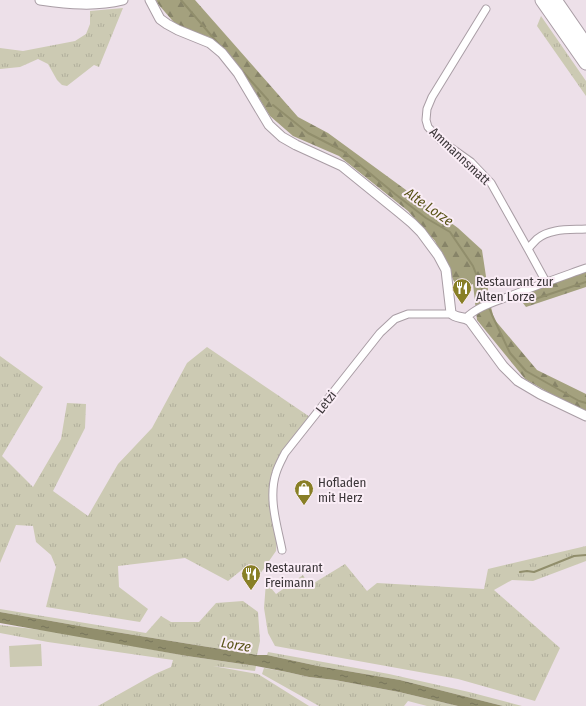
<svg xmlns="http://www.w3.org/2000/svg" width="586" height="706" font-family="'Fira Sans Condensed',sans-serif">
<defs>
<pattern id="grass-tufts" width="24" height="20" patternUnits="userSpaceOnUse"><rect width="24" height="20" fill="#cccab3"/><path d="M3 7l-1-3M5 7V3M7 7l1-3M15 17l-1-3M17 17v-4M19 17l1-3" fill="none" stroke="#b0ae9b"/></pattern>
<pattern id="forest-firs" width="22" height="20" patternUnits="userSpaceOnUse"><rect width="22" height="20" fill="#a4a17e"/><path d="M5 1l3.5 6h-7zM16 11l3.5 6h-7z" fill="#878468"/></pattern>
<pattern id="water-ripples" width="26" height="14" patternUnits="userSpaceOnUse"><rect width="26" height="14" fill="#918e6c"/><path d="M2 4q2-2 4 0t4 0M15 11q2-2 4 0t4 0" fill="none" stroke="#77755a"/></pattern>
</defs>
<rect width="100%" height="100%" fill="#ede0e9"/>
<path fill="url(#grass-tufts)" d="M123,8L99,67L94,65L67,86L62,85L57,80L48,64L38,59L20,67L0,69V48L23,51L75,41L86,34L90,24V11Z
M541,16L586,81V96L537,26Z
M207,347L310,417L282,452L273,470L270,492L277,542L276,551L260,574L249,564L228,581L185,558L118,566L119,587L148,609L140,622L46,607L56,567L51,555L36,542L33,526L16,525L0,563V356L43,387L2,456L33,487L61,439L67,403L86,404L85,428L53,491L88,516L118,464L152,428L187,363Z
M586,546V561L533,581L512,580L494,590L560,648L535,701L458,679L275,646L268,633L264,608L266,582L276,594L303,575L309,586L345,564L367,591L377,583L484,589L488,569Z
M243,601L258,612L260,641L257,655L91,628L0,612V609L146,633L161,616L171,622H199L216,603Z
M0,625L58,632L187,656L256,666L255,671L213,666L258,674L309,706H98L155,674L171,667L173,660L48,642L0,633Z
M268,652L389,674L469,692L522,706H503L400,680L318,666L267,655Z
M264,668L287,672L309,677L335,680L399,692L458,706H427L408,701L404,706H319L262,674Z"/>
<path fill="url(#forest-firs)" d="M156,0H195L298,117L328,133L458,228L482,250L490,303L494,319L537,370L586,394V414L525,379L477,320L473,284L458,290L435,241L408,211L339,156L293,136L270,116L247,79L209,37L178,27L158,4Z
M586,272V287L526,307L517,295Z"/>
<path fill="#cccab3" d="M41,644L42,666L10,667L9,646Z"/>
<path fill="url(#water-ripples)" d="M0,612L91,628L257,655H267L318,666L400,680L503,706H458L399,692L335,680L309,677L287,672L256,666L187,656L0,623Z"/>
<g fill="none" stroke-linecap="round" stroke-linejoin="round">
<path stroke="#918e6c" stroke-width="2" d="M181,0L222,48
M237,65L268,100
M273,105L308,133L343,151L395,194L426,218L450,232L473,266L492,315L510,353L526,371L579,401L586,403
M526,302L586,282
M520,572L527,571L534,572L574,556L586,555"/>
<defs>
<path id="minor" d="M486,9L432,97L427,109L426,120L428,127L440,140L471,162L491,183L528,249L546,282
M528,249C531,245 534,242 537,239C550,228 570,230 586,229
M466,318C478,306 495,302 510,296C535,286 561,277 586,268
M282,550C277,525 268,498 276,473C278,466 282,459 285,453L380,333L395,319L408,314H448L451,313"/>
<path id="tertiary" d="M40,0C69,4 94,7 123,0
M150,0L160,19L167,24L178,30L210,43L222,53L238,73L269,125L282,137L296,145L342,166L400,213L412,223L421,232L438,255L446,270L451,313C456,319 464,316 470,321L503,366L518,381L540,394L586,416"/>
<path id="motorway" d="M542,0L586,63
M555,0L586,45"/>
</defs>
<use href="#minor" stroke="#a99da5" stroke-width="9"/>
<use href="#tertiary" stroke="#a99da5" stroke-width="11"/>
<use href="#motorway" stroke="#a99da5" stroke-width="15"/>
<use href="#minor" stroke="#fff" stroke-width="7"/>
<use href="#tertiary" stroke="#fff" stroke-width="9"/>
<use href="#motorway" stroke="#fff" stroke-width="13"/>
</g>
<defs>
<symbol id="restaurant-pin" viewBox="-11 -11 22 30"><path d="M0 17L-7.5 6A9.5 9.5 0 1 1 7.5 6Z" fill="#887f26" stroke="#faedf6"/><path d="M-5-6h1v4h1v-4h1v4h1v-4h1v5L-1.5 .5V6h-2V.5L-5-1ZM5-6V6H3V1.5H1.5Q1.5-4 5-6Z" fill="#fff"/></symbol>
<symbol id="shop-pin" viewBox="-11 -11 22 30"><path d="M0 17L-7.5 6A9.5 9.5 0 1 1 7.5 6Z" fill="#887f26" stroke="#faedf6"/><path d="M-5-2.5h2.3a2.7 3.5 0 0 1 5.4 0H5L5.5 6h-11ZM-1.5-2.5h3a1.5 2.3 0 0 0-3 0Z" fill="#fff"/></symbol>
</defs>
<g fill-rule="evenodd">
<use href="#restaurant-pin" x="451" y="277" width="22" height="30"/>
<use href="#shop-pin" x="293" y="478" width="22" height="30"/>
<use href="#restaurant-pin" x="240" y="563" width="22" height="30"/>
</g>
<g text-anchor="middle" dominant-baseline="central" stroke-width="4" stroke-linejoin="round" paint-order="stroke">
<g font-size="13" fill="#3a3538" stroke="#faedf6">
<text transform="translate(460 156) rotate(43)">Ammannsmatt</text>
<text transform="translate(326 402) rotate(-52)">Letzi</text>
</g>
<g font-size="13" fill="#3a3538" stroke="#faedf6" text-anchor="start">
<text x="476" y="281">Restaurant zur<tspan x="476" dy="15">Alten Lorze</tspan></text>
<text x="318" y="482">Hofladen<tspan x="318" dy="15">mit Herz</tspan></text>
<text x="265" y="567">Restaurant<tspan x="265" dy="15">Freimann</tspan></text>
</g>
<g font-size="14" font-style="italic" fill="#595317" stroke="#faedf6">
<text transform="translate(429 207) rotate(35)">Alte Lorze</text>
<text transform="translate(236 645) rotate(9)">Lorze</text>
</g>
</g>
</svg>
